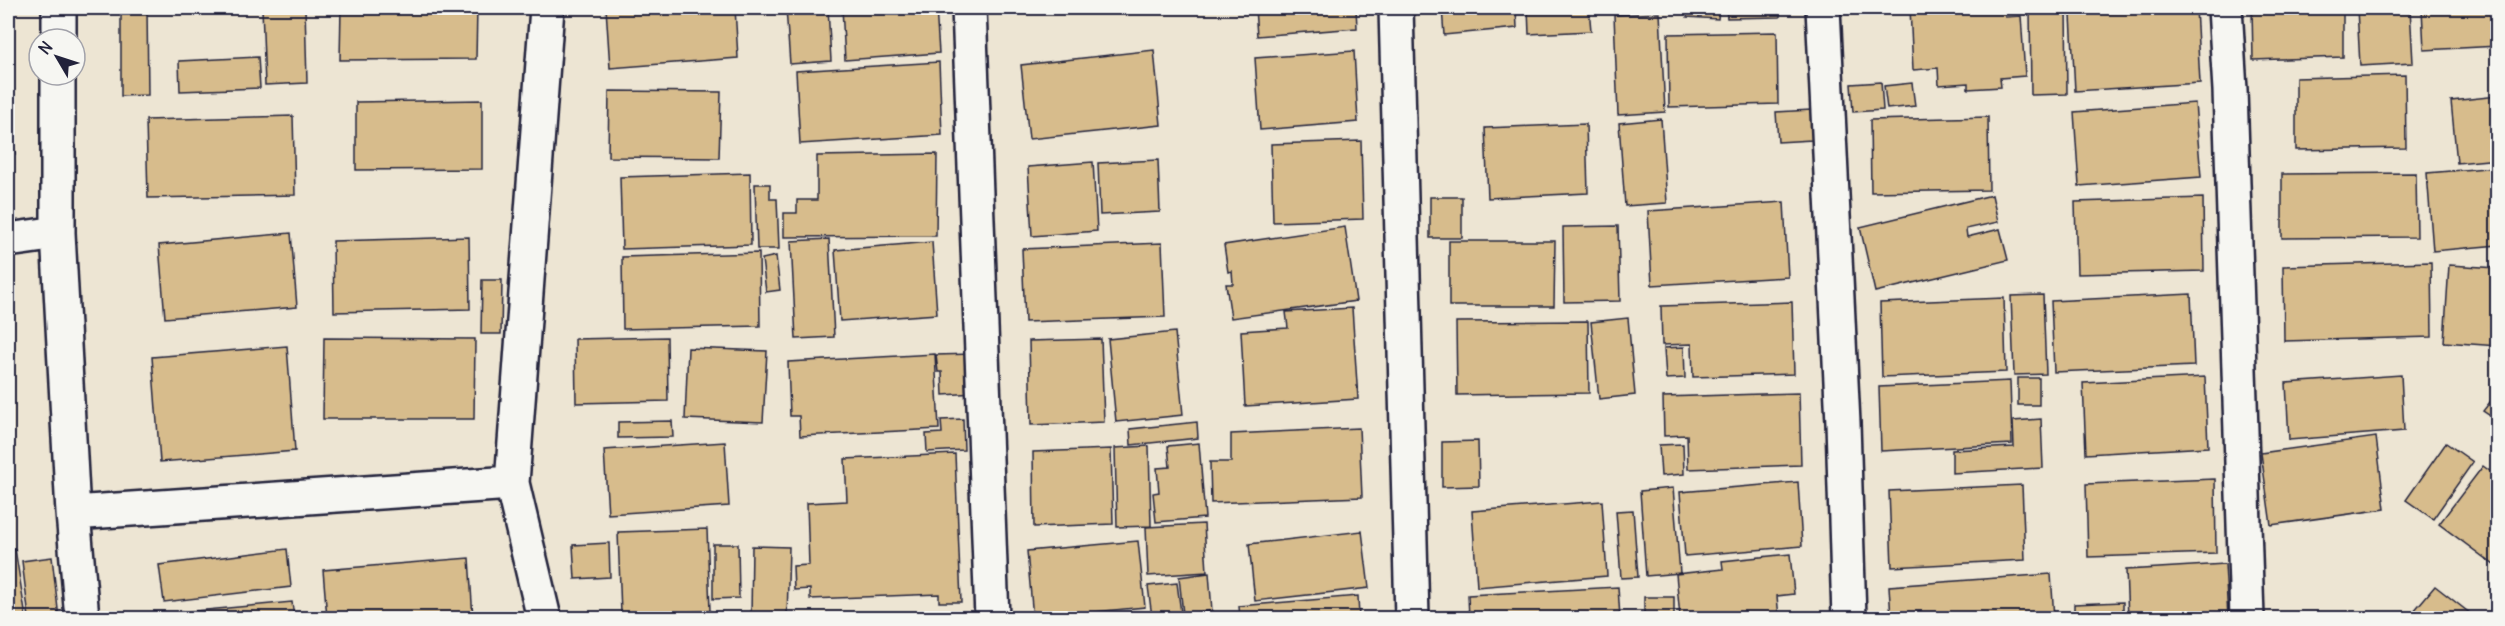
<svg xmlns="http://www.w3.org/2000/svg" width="2505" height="626" font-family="Delius,sans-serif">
<rect width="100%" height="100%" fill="#ede5d3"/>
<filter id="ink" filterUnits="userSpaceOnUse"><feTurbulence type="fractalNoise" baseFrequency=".0167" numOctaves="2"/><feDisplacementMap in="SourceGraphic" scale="12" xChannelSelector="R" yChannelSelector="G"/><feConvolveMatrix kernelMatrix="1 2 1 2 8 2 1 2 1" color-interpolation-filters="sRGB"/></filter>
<g filter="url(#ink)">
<path fill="#d7bc8c" stroke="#22223b" stroke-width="1.5" d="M121,8H147L148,95L121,96Z
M262,8H305L307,83L265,85Z
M341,8H477L476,59L340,60Z
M606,8H735L738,58L610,68Z
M786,8H828L831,61L790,64Z
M842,8H936L939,53L845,60Z
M1255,8H1356L1357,28L1257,36Z
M1442,8H1516L1517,28L1444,35Z
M1528,8H1589L1591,31L1529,34Z
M1688,8H1719L1718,19L1687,17Z
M1726,8H1780V17L1727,18Z
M1910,8H2004L2005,17L2021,16L2025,76L2000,78L2001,87L1968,89V83L1939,85L1938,68L1913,70Z
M2030,8H2066L2067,94L2031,95Z
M2196,8L2200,83L2075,91L2071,15Z
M2252,8H2343V57L2253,60Z
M2357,8H2410L2413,63L2360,66Z
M2422,8H2498V46L2424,50Z
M1660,13L1665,112L1618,115L1614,15Z
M1777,32L1778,104L1669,107L1668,34Z
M1154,50L1161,125L1029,139L1021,65Z
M1354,51L1358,122L1260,130L1255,58Z
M258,57L260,88L180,91L179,61Z
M939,62L942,135L800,144L796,71Z
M2405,75L2406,148L2296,150V78Z
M1881,82L1883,110L1853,112L1851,84Z
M1912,83L1915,106L1887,109L1884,86Z
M8,88L15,154H8Z
M609,91L721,92L719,158L608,157Z
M2498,96V159L2457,163L2451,101Z
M482,100V169L356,170V102Z
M2195,103L2201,177L2079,186L2074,112Z
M1811,110L1812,140L1778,142L1776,112Z
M293,116L295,195L148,198L146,120Z
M1988,117L1989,190L1871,192L1870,120Z
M1661,119L1667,203L1625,206L1619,123Z
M1586,124L1588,193L1488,198L1485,128Z
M1361,141L1363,219L1273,222L1271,144Z
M937,154L936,236L784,237V213H797V200H817V156Z
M1158,160L1160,212L1100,215L1098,163Z
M1093,162L1097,231L1032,236L1028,167Z
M2498,167V245L2433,251L2427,173Z
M750,173L751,245L622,249L620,177Z
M2416,173L2417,237L2282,238V174Z
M755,184H770V199H777L779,249H757Z
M1992,195L1998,222L1966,229L1967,237L2000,229L2008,260L1875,292L1860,227Z
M1430,197H1462V238H1430Z
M2203,198L2204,271L2077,274L2075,202Z
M1784,202L1788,277L1652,285L1648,211Z
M1618,226L1620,301L1564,302L1563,227Z
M1345,227L1356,301L1231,318L1226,284H1233L1232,271L1228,272L1224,245Z
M291,233L297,307L165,318L159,245Z
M469,237L470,309L334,312L333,241Z
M829,239L834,337L796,339L791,241Z
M1449,241H1555L1554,306H1449Z
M932,242L937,314L840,321L835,250Z
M1162,243L1165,317L1025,322L1022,249Z
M759,253L760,326L623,329L622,257Z
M776,256L780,290L766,292L762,259Z
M2431,262L2432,337L2284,341L2283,266Z
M2449,265L2498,268V346L2444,342Z
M482,280H502L501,334H481Z
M2191,294L2194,366L2054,372L2051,301Z
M2043,295L2046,374L2014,375L2011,296Z
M2004,298L2006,372L1882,377L1880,303Z
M1792,302L1794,374L1693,377L1692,344L1662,345L1661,306Z
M1352,308L1358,399L1245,406L1241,331L1288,328L1286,312Z
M1628,318L1635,395L1599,399L1591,322Z
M1588,321L1589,393L1457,395L1456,322Z
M1175,332L1183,415L1116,422L1108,339Z
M667,337L668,401L576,403L575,339Z
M324,338L475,339L474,419H323Z
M1101,339L1104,422L1031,425L1029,341Z
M8,342L9,473H8Z
M287,346L295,451L160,462L152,357Z
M1684,347L1685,378L1666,379L1664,348Z
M688,348L767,351L763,422L685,419Z
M935,354L939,429L800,436L799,416H790L788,362Z
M973,354L975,393L943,395L942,372H938L936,355Z
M2401,375L2404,431L2289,440L2286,383Z
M2205,377L2208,447L2086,454L2083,383Z
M2018,378H2039V405H2018Z
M2010,381L2012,444L1881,451L1879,387Z
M2498,392V421L2483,411Z
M1799,393L1801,465L1688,469L1687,435L1664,436L1663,397Z
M963,419L964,450L927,452L926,434L942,433L941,420Z
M2041,419L2043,468L1952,473V450L2014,447L2013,421Z
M672,421L673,437L618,438V422Z
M1197,422L1198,438L1131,445L1130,429Z
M1359,428L1362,497L1211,503L1210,462H1231V434Z
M2376,437L2385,509L2271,525L2261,453Z
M1478,441L1479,486L1442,487V442Z
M725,442L729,506L608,514L604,450Z
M1199,443L1205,518L1156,522L1153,493L1159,492L1157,468L1170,467L1168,446Z
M2446,443L2473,462L2433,519L2406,500Z
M1683,444L1684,474L1661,476L1659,445Z
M1149,446L1151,526L1117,527L1115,448Z
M1111,449L1113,524L1034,527L1033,452Z
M955,454L961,602H939V594L810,599V589L794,590L793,566L809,565L807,503L847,501L845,459Z
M2483,466L2498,477V568L2439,524Z
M2215,479L2216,553L2088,557L2086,484Z
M1798,482L1802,546L1685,556L1680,492Z
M2022,485L2025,560L1892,567L1889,491Z
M1673,488L1680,573L1646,576L1640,491Z
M1602,501L1607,576L1477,587L1472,511Z
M1633,510L1638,577L1621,578L1616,511Z
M1204,524L1207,572L1148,576L1146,527Z
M707,529L710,611L621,614L618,532Z
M1362,531L1369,588L1255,601L1249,544Z
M1138,541L1145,607L1033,618L1027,551Z
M609,543L610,577L575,579L573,545Z
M713,544H738L739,598L713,599Z
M752,546L789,547L787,618H751Z
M15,549L26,618H8V550Z
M287,549L291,587L164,602L159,565Z
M1790,554L1794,594L1777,596L1779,618H1700V615L1680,617L1676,574L1723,569L1722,561Z
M52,557L59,618H29L22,561Z
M469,558L473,618H327L323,570Z
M2225,564L2228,618H2128L2126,570Z
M1209,573L1212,611L1183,614L1179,577Z
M2051,574L2054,618H1891L1889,586Z
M1177,583L1181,613L1152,617L1148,586Z
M2435,586L2476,618H2408Z
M1618,587L1620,618H1469L1468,595Z
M1358,596L1359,618H1240L1239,606Z
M1644,597H1674V618H1644Z
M292,602L294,618H165L164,614Z
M2123,602V618H2074V604Z
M952,614V618H877Z
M1206,615V618H1185V617Z"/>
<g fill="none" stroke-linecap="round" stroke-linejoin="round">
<defs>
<path id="minor" d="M969,8L992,618
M1396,8L1412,618
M1823,8L1843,423L1849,618
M2225,8L2230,90L2247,618
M59,39V8
M58,75V233L73,513L82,618
M8,240L58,233
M73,513L512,483
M544,618L512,483L547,8"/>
</defs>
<use href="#minor" stroke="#22223b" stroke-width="38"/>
<use href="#minor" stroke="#f6f6f2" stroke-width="33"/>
</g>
</g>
<rect width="2505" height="626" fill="none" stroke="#f6f6f2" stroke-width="30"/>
<rect x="15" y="15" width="2475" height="596" fill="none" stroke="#22223b" stroke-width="2" filter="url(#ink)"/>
<g transform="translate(57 57) rotate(309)"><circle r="28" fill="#f6f6f2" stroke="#a1a1a9" stroke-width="1.5"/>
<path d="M0-4.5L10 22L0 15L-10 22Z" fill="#22223b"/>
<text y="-9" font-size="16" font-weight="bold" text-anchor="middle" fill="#22223b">N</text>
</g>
</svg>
